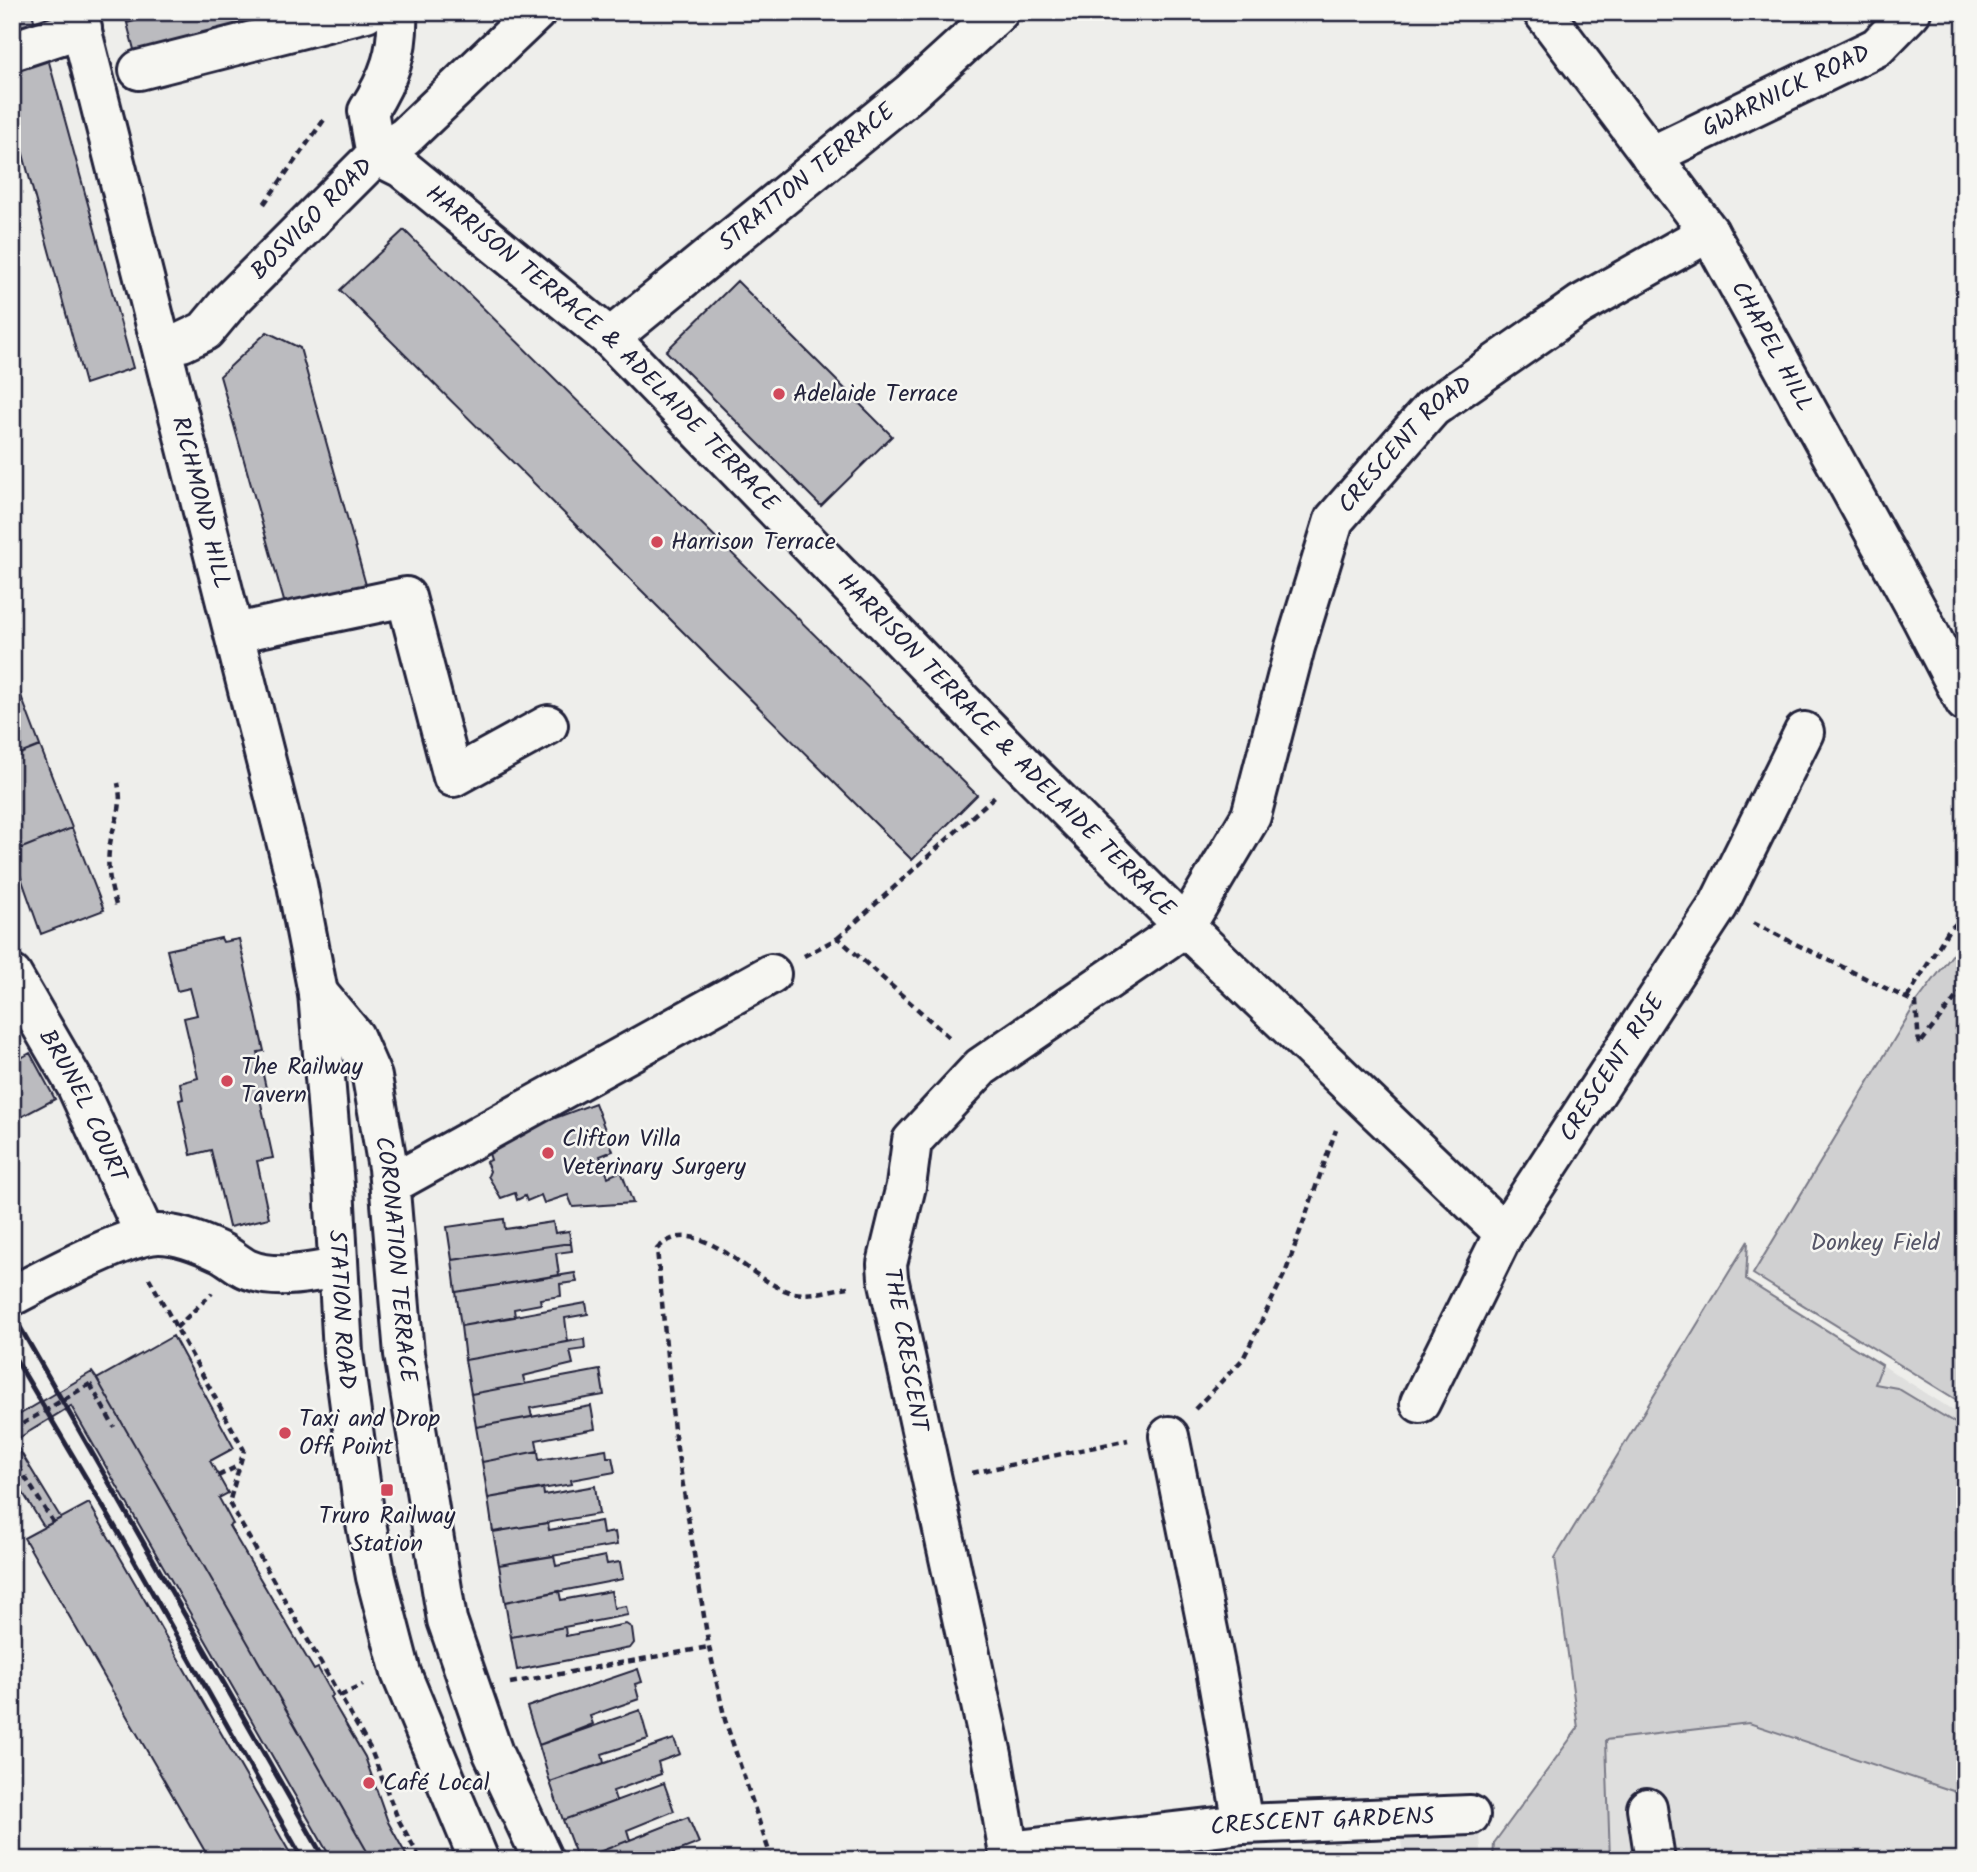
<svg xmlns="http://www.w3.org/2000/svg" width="1977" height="1872" font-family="Kalam,sans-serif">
<rect width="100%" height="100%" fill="#eeeeeb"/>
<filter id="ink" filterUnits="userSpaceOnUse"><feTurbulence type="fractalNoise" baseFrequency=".0143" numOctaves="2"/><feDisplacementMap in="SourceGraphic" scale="14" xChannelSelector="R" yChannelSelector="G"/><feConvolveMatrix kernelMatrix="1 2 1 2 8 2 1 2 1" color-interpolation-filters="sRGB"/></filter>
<g filter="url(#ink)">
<path fill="#dfdfde" d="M1882,1365L1965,1418V1860H1610L1605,1740L1749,1722Z
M1479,1827L1482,1860H1404L1401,1840Z"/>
<path fill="#d0d0d1" stroke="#797986" stroke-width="2" d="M1965,938V1405L1753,1274L1916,1003Z
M1748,1241L1746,1280L1882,1365L1875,1384L1897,1388L1965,1429V1795L1749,1723L1606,1740L1610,1860H1493L1494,1843L1578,1728L1555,1558Z"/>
<path fill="#bbbbbf" stroke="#22223b" stroke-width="2" d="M12,12H32L36,29L12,36Z
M124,12H168L127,23Z
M168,12H244L249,32L137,61L127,23Z
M46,51L133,368L85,384L12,113V62Z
M404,230L977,795L912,860L340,290Z
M737,281L892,436L821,506L666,351Z
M267,332L300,348L366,585L286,608L220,376Z
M12,672L40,746L12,757Z
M40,746L72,828L12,852V757Z
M72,828L104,910L41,934L12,852Z
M221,938L223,942L239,939L264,1051L258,1052L268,1097L260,1099L273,1158L257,1161L269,1218L229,1227L211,1150L191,1155L179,1100L183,1099L180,1083L198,1078L184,1018L197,1015L190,988L177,991L167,950Z
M30,1053L55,1099L21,1117L12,1100V1063Z
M595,1103L613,1151L600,1156L608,1177L621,1171L633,1203L573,1207L568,1195L544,1203L541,1195L527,1201L525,1196L517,1200L515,1193L501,1198L488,1176L490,1171L486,1162L491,1160L488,1150L516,1137L515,1133Z
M504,1219L505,1229L553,1222L555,1233L569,1231L571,1243L452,1260L447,1227Z
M571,1243L572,1251L556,1253L559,1275L456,1292L452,1260Z
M575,1273L577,1282L560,1284L561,1296L540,1299L541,1304L514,1309L515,1317L461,1326L456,1292Z
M586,1303L588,1314L565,1318L568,1342L465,1360L461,1326Z
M173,1336L234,1448L210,1461L228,1493L219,1498L233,1524L229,1526L314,1670L318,1668L333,1695L330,1697L365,1757L388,1822L409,1860H372L97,1379Z
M584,1339L585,1349L570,1351L573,1364L523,1376L525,1384L471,1394L465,1360Z
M600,1370L604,1395L530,1408L532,1417L476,1427L471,1394Z
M92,1372L97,1379L372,1860H332L71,1406L14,1441L61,1518L44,1527L12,1475V1419Z
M591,1406L595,1429L536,1440L538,1451L482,1462L476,1427Z
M606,1449L607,1457H612L615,1472L571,1480L572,1484L488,1498L482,1462L538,1451L539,1460Z
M595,1486L599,1514L493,1532L488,1498L543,1488L544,1495Z
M89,1503L294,1860H210L24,1538Z
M601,1521L603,1534L615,1532L617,1545L499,1565L493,1532L548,1523L549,1530Z
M554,1556L556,1566L605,1556L607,1564L620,1562L623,1579L505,1602L499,1565Z
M559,1591L561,1600L611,1591L614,1608L626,1606L628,1615L511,1637L505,1602Z
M626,1624L632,1628L634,1643L630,1648L517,1670L511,1637L565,1627L566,1636Z
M638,1669L642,1682L635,1684L639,1699L590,1716L593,1724L539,1745L527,1707Z
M640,1710L648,1739L602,1754L604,1763L550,1782L539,1745Z
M674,1739L680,1754L658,1762L661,1774L613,1791L616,1801L563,1820L550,1782Z
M664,1783L674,1811L627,1830L630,1840L578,1860L563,1820Z
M688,1817L699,1843L655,1860H579Z
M1172,1853L1173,1860H1130V1857Z"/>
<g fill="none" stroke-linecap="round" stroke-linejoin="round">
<defs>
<g id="minor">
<path id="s1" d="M77,12L297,884L318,993L334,1186L343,1353L364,1512L376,1577L401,1673L479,1860"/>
<path id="s2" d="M1543,12L1709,232L1921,617L1965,702"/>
<path d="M12,51L82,28"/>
<path d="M139,70L366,12"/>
<path id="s3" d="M376,155L402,168L610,338L1026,768L1185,927L1504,1233"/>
<path d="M376,155L405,137L536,12"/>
<path id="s4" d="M1651,156L1877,47L1911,12"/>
<path id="s5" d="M610,338L910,93L999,12"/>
<path id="s6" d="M163,346L182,342L205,331L230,301L376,155L368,111C389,78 399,51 397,12"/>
<path d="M235,633L406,597L453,777L548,725"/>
<path id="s7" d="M12,975L77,1087L145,1235"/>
<path id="s8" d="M318,993L354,1036L372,1077L388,1168L404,1354L447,1620L493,1753L543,1860"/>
<path d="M390,1185L771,974"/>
<path d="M12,1296C43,1280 127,1234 159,1234C179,1234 203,1244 220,1252C230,1257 238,1265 247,1269C275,1281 309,1273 337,1268"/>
<path id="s9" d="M1420,1403L1504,1233L1718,906L1804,732"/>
<path d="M1169,1436L1216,1670L1243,1824"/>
<path d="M1647,1808L1655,1860"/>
<path id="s10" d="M1009,1851L1243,1824L1470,1815"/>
<path id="s11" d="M1010,1860L992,1755L888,1278L887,1264L906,1186L912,1141L981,1067L1185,927L1251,816L1295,647L1334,520L1432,408L1580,305L1709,232"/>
</g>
</defs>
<use href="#minor" stroke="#22223b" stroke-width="44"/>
<path stroke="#22223b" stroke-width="4.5" stroke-dasharray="7 5" stroke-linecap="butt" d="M264,204L326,117
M116,905C110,885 106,865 110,844C114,818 124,813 118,783
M1753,923L1916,1003L1919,1045L1965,986
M838,938L996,795
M804,956L838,938L952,1040
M1907,998L1948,931L1965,916
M149,1278L244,1450L229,1503L371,1750L398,1819L421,1860
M176,1328L212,1293
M90,1384L114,1427
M1195,1409L1243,1359L1286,1271L1336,1130
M12,1456L53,1522
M972,1473L1128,1440
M218,1476L238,1466
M510,1683L709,1647
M340,1696L363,1685
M772,1860L725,1720L709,1647L674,1430L657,1249C699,1207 751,1285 794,1293C812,1296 831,1290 848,1287"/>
<use href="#minor" stroke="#f6f6f2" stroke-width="38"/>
<path stroke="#22223b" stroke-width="5" d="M12,1313L325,1860
M12,1353L121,1537L303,1860"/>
<path stroke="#22223b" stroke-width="4.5" stroke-dasharray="7 5" stroke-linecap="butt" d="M12,1430L90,1384"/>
</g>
</g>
<g fill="#d1495b" stroke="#f6f6f2" stroke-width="2.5">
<circle cx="779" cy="394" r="7"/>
<circle cx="657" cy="542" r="7"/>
<circle cx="227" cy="1081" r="7"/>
<circle cx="548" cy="1153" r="7"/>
<circle cx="285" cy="1433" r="7"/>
<rect x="380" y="1483" width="14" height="14" rx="3.5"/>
<circle cx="369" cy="1783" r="7"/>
</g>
<g text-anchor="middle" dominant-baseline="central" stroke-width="5" stroke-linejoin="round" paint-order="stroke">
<g font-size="24" fill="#22223b" stroke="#f6f6f2">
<text stroke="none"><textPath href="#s4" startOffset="150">GWARNICK ROAD</textPath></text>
<text stroke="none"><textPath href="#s5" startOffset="254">STRATTON TERRACE</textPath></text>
<text stroke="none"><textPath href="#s6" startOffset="200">BOSVIGO ROAD</textPath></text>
<text stroke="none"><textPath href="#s2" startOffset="406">CHAPEL HILL</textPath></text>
<text stroke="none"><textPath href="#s3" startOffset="299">HARRISON TERRACE &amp; ADELAIDE TERRACE</textPath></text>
<text stroke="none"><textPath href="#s11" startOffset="1624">CRESCENT ROAD</textPath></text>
<text stroke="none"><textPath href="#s1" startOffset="506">RICHMOND HILL</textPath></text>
<text stroke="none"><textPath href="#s3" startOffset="866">HARRISON TERRACE &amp; ADELAIDE TERRACE</textPath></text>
<text stroke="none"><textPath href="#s9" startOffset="387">CRESCENT RISE</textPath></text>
<text stroke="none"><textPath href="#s7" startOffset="149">BRUNEL COURT</textPath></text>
<text stroke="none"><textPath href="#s8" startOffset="285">CORONATION TERRACE</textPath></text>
<text stroke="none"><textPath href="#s1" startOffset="1328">STATION ROAD</textPath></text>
<text transform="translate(905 1350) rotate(80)">THE CRESCENT</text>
<text stroke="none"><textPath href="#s10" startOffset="315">CRESCENT GARDENS</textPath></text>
</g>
<g font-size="24" fill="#22223b" stroke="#f6f6f2" text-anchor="start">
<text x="793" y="394">Adelaide Terrace</text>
<text x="671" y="542">Harrison Terrace</text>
<text x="241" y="1067">The Railway<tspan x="241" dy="28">Tavern</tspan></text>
<text x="562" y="1139">Clifton Villa<tspan x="562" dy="28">Veterinary Surgery</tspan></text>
<text x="299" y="1419">Taxi and Drop<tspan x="299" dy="28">Off Point</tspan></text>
<text x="387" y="1516" text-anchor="middle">Truro Railway<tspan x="387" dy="28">Station</tspan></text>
<text x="383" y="1783">Café Local</text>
</g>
<g font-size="24" fill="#565668" stroke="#f6f6f2">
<text x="1875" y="1243">Donkey Field</text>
</g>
</g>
<rect width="1977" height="1872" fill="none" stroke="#f6f6f2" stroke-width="42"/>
<rect x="21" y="21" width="1935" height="1830" fill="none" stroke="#22223b" stroke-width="2.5" filter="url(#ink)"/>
</svg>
